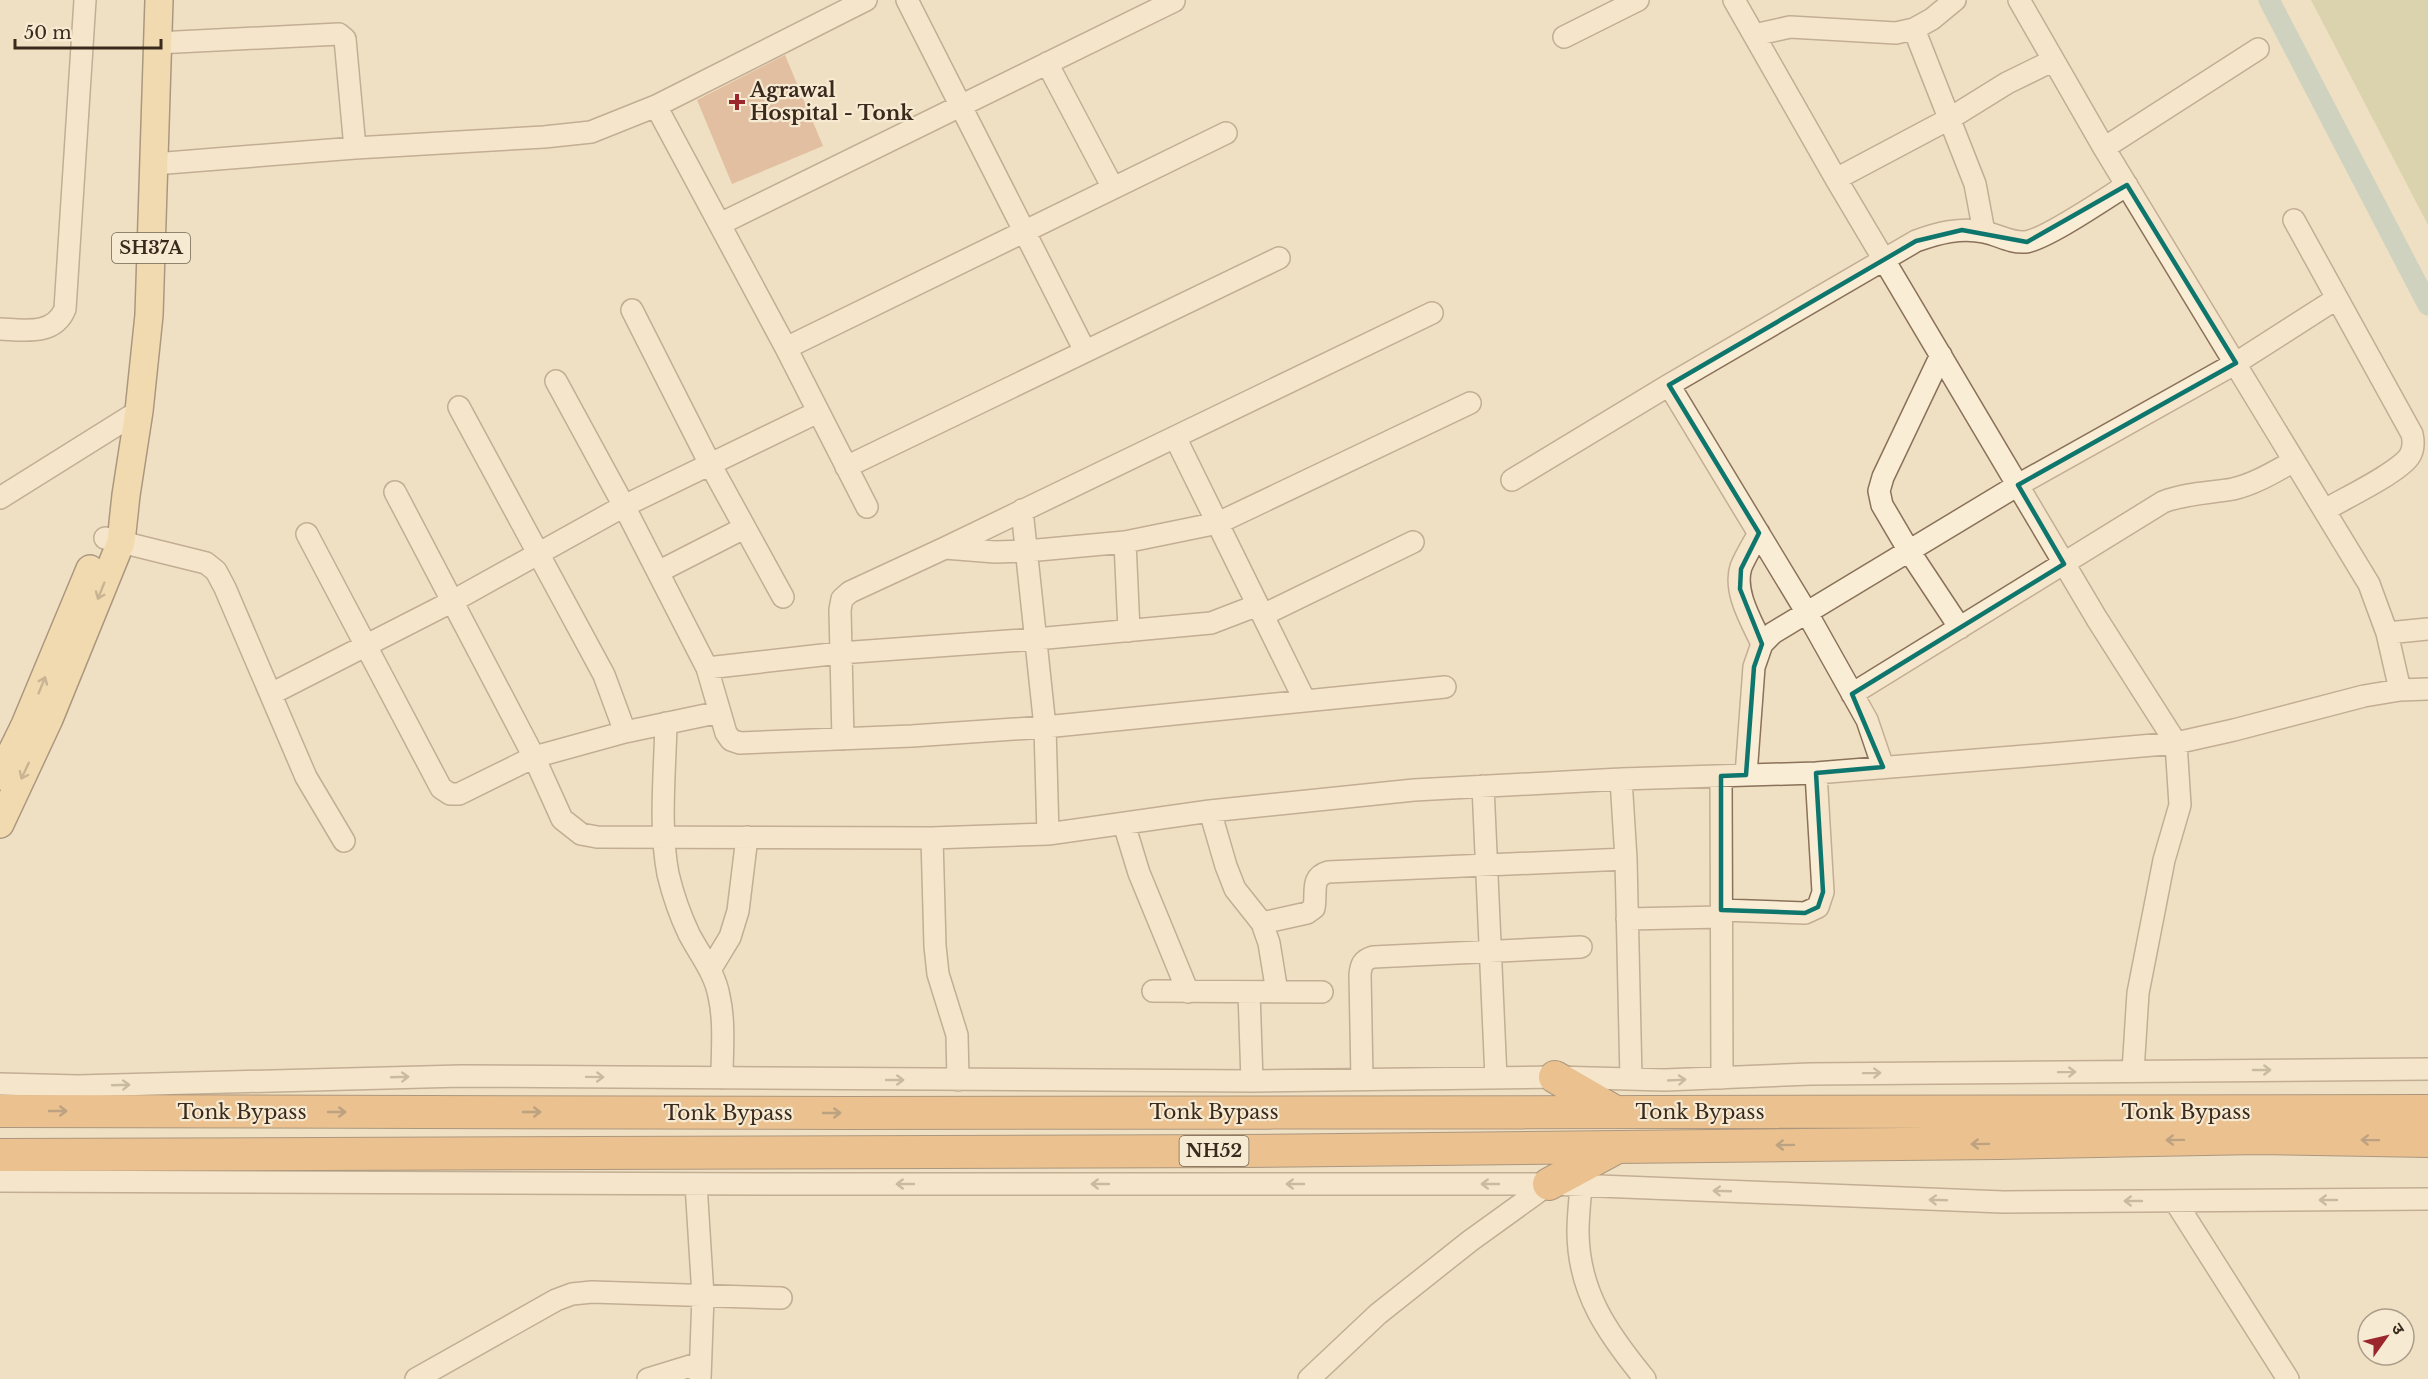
<svg xmlns="http://www.w3.org/2000/svg" width="2428" height="1379" font-family="'Libre Baskerville','Noto Sans Devanagari',serif">
<rect width="100%" height="100%" fill="#f0e0c3"/>
<path fill="#bfc395" d="M2311,0H2428V225Z"/>
<g fill="none" stroke-linecap="round" stroke-linejoin="round">
<path stroke="#a5c2b8" stroke-width="21" d="M2269,0L2428,305"/>
</g>
<path fill="#cf9777" d="M785,55L823,146L732,184L697,100Z"/>
<g fill="none" stroke-linecap="round" stroke-linejoin="round">
<defs>
<path id="minor" d="M907,0L1085,351
M1734,0L1836,179L2097,619L2176,743L2180,805L2164,860L2138,993L2133,1071
M2019,0L2104,148L2369,584L2387,633L2400,690
M1914,29L1975,184L1984,232
M1754,35L1790,27L1896,33L1914,29L1932,19L1955,0
M1564,37L1638,0
M157,43L339,34L345,39L355,148
M1047,63L1113,188
M656,106L786,348L867,507
M2104,148L2258,49
M154,164L355,148L544,137L591,132L656,106L866,0
M1836,179L1949,119L2007,83L2052,61
M2294,220L2412,434C2414,443 2414,450 2409,457C2396,474 2345,498 2325,510
M720,224L1174,1
M632,310L710,464L783,597
M0,329C24,330 54,336 65,309L85,0
M786,348L1226,133
M1941,355L1883,477L1879,491L1882,505L1909,551L1960,628
M556,381L624,506L707,668L726,733L731,740L740,743L912,736L1045,727L1445,687
M1669,385L1807,613L1867,720L1883,767
M459,407L604,675L625,732
M1175,437L1305,701
M846,467L1279,258
M1512,480L1669,385L1916,241C1938,233 1961,227 1984,232C1999,235 2010,243 2025,242C2045,240 2106,198 2127,185
M395,492L534,757L562,819L581,834L597,837L932,838L1048,834L1210,811L1414,790L1621,779L1816,773L2051,754L2176,743L2234,730L2364,696L2400,690L2428,689
M0,498L139,411
M1022,510L1045,727L1048,834
M1759,533C1753,544 1746,555 1741,567C1733,592 1752,622 1762,644
M307,534L441,788L450,794H459L534,757L625,732L720,712
M105,538L206,563L216,571L225,588L306,777L344,841
M1125,542L1129,631
M945,548L995,552L1027,551L1125,542L1218,523L1470,403
M658,572L744,528
M1263,615L1413,542
M2387,633L2428,629
M707,668L840,653L1036,639L1211,623L1258,605
M271,694L453,601L624,506L818,412
M1852,694L2163,502C2186,493 2210,493 2233,489C2255,484 2274,472 2294,461
M666,723C665,771 659,827 668,874C673,895 680,915 689,934C700,955 715,973 719,996C725,1022 722,1051 722,1078
M843,739L840,610L842,599L850,592L945,548L1432,313
M1746,775L1754,667L1762,644L1773,633L2018,485L2236,363L2336,299
M1721,776L1722,1078
M1621,779L1626,859L1631,1079
M1483,786L1496,1078
M1210,811L1226,866L1235,889L1262,923L1269,943L1277,992
M1124,824L1139,873L1188,992
M932,838L935,946L938,974L957,1035L958,1080
M1721,910L1805,913L1818,907L1823,892L1816,773
M1627,919L1721,917
M1262,923L1307,913L1314,908C1317,892 1310,877 1328,872L1626,859
M710,970L730,937L738,911L747,837
M1153,991L1322,992
M1249,992L1252,1081
M1362,1079L1360,975C1361,964 1363,960 1373,957L1581,947
M0,1084L78,1086L461,1076L1252,1081L1555,1077L1665,1080L1810,1074L2428,1069
M0,1181L762,1184H1549L2003,1202L2428,1199
M696,1184L703,1296L700,1379
M1581,1185C1580,1200 1578,1216 1578,1231C1578,1292 1608,1334 1645,1379
M2175,1201L2288,1379
M416,1379L556,1300L572,1294L592,1292L781,1298
M648,1379L700,1363
M1309,1379L1378,1314L1470,1241L1549,1184"/>
<path id="major" d="M0,776L25,725L90,569
M0,824L49,719L121,542L126,495L139,411L149,315L159,0"/>
<path id="highway" d="M1555,1077L1614,1111
M0,1111L848,1113L2428,1111
M0,1155L1242,1151L1999,1143L2258,1138L2428,1141
M1549,1184L1614,1149"/>
</defs>
<use href="#minor" stroke="#8a7159" stroke-width="24"/>
<use href="#major" stroke="#583f2d" stroke-width="30"/>
<use href="#highway" stroke="#583f2d" stroke-width="34"/>
<use href="#minor" stroke="#faedd6" stroke-width="21"/>
<use href="#major" stroke="#f4d399" stroke-width="27"/>
<use href="#highway" stroke="#e29b50" stroke-width="32"/>
</g>
<defs><path id="oneway-shaft" d="M-6 0H5M1.5-3L5.5 0L1.5 3" fill="none" stroke-width="1.6" stroke-linecap="round" stroke-linejoin="round" transform="scale(1.5)"/></defs>
<g stroke="#977e5b">
<use href="#oneway-shaft" transform="translate(101 591) rotate(112)"/>
<use href="#oneway-shaft" transform="translate(42 685) rotate(-68)"/>
<use href="#oneway-shaft" transform="translate(25 771) rotate(115)"/>
</g>
<g stroke="#9a8c7a">
<use href="#oneway-shaft" transform="translate(2262 1070)"/>
<use href="#oneway-shaft" transform="translate(2067 1072) rotate(-1)"/>
<use href="#oneway-shaft" transform="translate(1872 1073) rotate(-1)"/>
<use href="#oneway-shaft" transform="translate(400 1077) rotate(-2)"/>
<use href="#oneway-shaft" transform="translate(595 1077) rotate(1)"/>
<use href="#oneway-shaft" transform="translate(895 1080)"/>
<use href="#oneway-shaft" transform="translate(1677 1080) rotate(-3)"/>
<use href="#oneway-shaft" transform="translate(121 1085) rotate(-2)"/>
<use href="#oneway-shaft" transform="translate(905 1184) rotate(180)"/>
<use href="#oneway-shaft" transform="translate(1100 1184) rotate(180)"/>
<use href="#oneway-shaft" transform="translate(1295 1184) rotate(180)"/>
<use href="#oneway-shaft" transform="translate(1490 1184) rotate(-180)"/>
<use href="#oneway-shaft" transform="translate(1722 1191) rotate(-178)"/>
<use href="#oneway-shaft" transform="translate(1938 1200) rotate(-178)"/>
<use href="#oneway-shaft" transform="translate(2328 1200) rotate(180)"/>
<use href="#oneway-shaft" transform="translate(2133 1201) rotate(180)"/>
</g>
<g stroke="#7d5731">
<use href="#oneway-shaft" transform="translate(58 1111)"/>
<use href="#oneway-shaft" transform="translate(337 1112)"/>
<use href="#oneway-shaft" transform="translate(532 1112)"/>
<use href="#oneway-shaft" transform="translate(832 1113)"/>
<use href="#oneway-shaft" transform="translate(2175 1140) rotate(179)"/>
<use href="#oneway-shaft" transform="translate(2370 1140) rotate(-179)"/>
<use href="#oneway-shaft" transform="translate(1980 1144) rotate(179)"/>
<use href="#oneway-shaft" transform="translate(1785 1145) rotate(179)"/>
</g>
<path d="M0 0H2428V1379H0ZM2127,185L2236,363L2018,485L2064,564L1852,694L1883,767L1816,773L1823,892L1818,907L1805,913L1721,910V776L1746,775L1754,667L1762,644L1740,589L1741,569L1759,533L1669,385L1916,241L1962,230L2027,242Z" fill="#f0e0c3" fill-opacity=".55" fill-rule="evenodd"/>
<path fill="none" stroke="#0f766e" stroke-width="4.5" stroke-linejoin="round" d="M2127,185L2236,363L2018,485L2064,564L1852,694L1883,767L1816,773L1823,892L1818,907L1805,913L1721,910V776L1746,775L1754,667L1762,644L1740,589L1741,569L1759,533L1669,385L1916,241L1962,230L2027,242Z"/>
<path fill="#9b272d" stroke="#f7ead2" stroke-width="2" d="M734 93h6v6h6v6h-6v6h-6v-6h-6v-6h6z"/>
<g text-anchor="middle" dominant-baseline="central" stroke-width="4.5" stroke-linejoin="round" paint-order="stroke">
<g fill="#f7ead2" stroke="#736453" stroke-width="1.5">
<rect x="112" y="233" width="78" height="30" rx="4.5"/>
<rect x="1179.5" y="1136" width="69" height="30" rx="4.5"/>
</g>
<g font-size="18" font-weight="bold" fill="#3a2a1d">
<text x="151" y="248">SH37A</text>
<text x="1214" y="1151">NH52</text>
</g>
<g font-size="20" font-weight="bold" fill="#3a2a1d" stroke="#f7ead2" text-anchor="start">
<text x="750" y="90">Agrawal<tspan x="750" dy="23">Hospital - Tonk</tspan></text>
</g>
<g font-size="20" fill="#3a2a1d" stroke="#f7ead2">
<text x="242" y="1112">Tonk Bypass</text>
<text x="1214" y="1112">Tonk Bypass</text>
<text x="1700" y="1112">Tonk Bypass</text>
<text x="2186" y="1112">Tonk Bypass</text>
<text x="728" y="1113">Tonk Bypass</text>
</g>
</g>
<g transform="translate(2386 1337) rotate(56)"><circle r="28" fill="#f7ead2" stroke="#ab9d8a" stroke-width="1.5"/>
<path d="M0-4.5L10 22L0 15L-10 22Z" fill="#9b272d"/>
<text y="-9" font-size="16" font-weight="bold" text-anchor="middle" fill="#3a2a1d">उ</text>
</g>
<path d="M15 39v9h146v-9" fill="none" stroke="#3a2a1d" stroke-width="3"/>
<text x="24" y="39" font-size="18" fill="#3a2a1d" stroke="#f7ead2" stroke-width="4.5" paint-order="stroke">50 m</text>
</svg>
